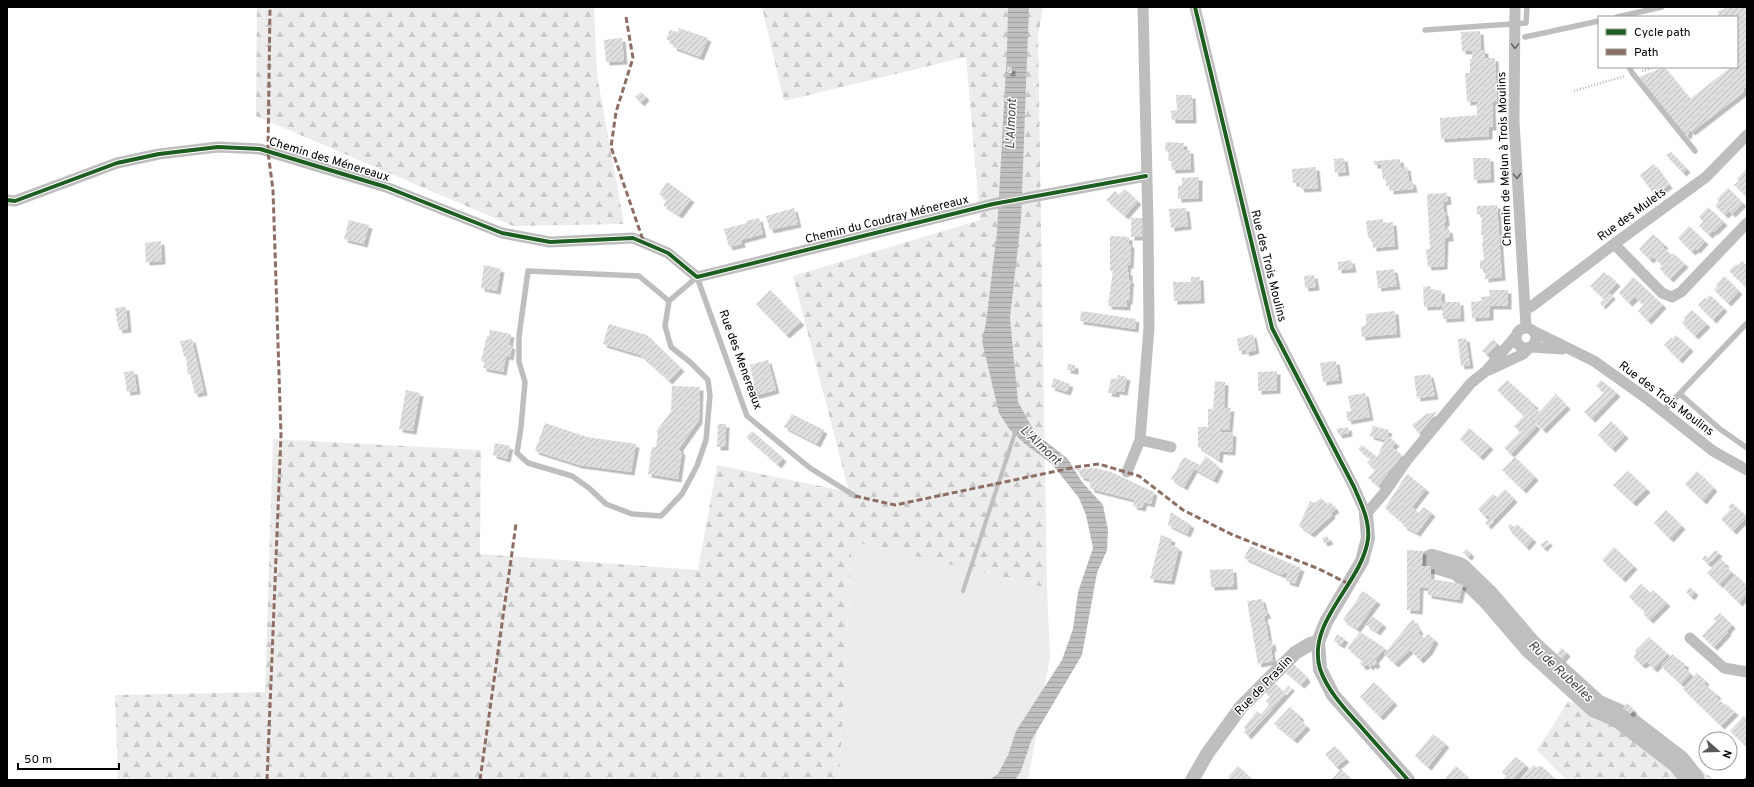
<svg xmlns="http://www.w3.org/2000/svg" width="1754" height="787" font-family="Overpass,sans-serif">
<defs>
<pattern id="forest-firs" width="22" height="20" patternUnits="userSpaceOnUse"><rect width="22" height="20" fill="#ececec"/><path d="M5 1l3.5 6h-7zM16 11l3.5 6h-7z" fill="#c9c9c9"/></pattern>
<pattern id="water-rules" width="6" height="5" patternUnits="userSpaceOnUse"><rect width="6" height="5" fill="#bfbfbf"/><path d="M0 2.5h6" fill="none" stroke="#a2a2a2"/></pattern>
<pattern id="building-hatch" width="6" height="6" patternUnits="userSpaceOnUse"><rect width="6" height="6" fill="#dfdfdf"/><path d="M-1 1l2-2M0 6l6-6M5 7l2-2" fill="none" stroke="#bebebe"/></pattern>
<filter id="shadow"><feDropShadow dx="3.5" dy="3.5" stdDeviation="0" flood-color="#0004"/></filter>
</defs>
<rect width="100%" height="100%" fill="#fff"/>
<path fill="#ececec" d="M852,541L1047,588L1050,657L1028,780H839Z"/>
<path fill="url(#forest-firs)" d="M257,7H594L597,75L624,224L513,226L256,116Z
M762,7H1043L1038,36L1047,588L852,541L839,780H118L115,695L265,692L273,439L481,450L480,554L698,570L717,465L849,492L793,276L980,220L966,57L784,101Z
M1568,702L1612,705L1715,780H1566L1537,750Z"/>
<path fill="url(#water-rules)" d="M1008,7H1029L1021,219L1010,318L1018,402L1035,433L1068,459L1082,482L1103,505L1108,530L1107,550L1097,573L1082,655L1031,741L1021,771L1015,780H989L998,774L1008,755L1016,731L1062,660L1073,629L1078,592L1093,548L1086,515L1079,498L1052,464L1025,444L1010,430L999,413L982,341L986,323L997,232L1007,50Z"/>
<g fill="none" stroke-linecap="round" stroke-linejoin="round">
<path stroke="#bfbfbf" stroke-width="4" d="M963,591L1016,430"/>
<path stroke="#bfbfbf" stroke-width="24" d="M1432,561L1459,569L1488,597L1531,647L1596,706L1619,716L1679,762L1693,780"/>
</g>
<path fill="url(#building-hatch)" filter="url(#shadow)" d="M1727,7H1747V90L1744,87V92L1692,132L1689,130V134L1686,136L1684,133V130L1682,132L1639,77L1664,67L1690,99L1731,67H1737V17H1716L1719,14L1717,11L1723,10Z
M679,28L708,38L700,57L673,47L674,43L666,39L670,30L678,32Z
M1480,31L1481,50H1485V58H1495L1497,102H1492L1493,127H1489V136L1441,139L1440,118L1477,115V101L1467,102L1465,73H1470V59H1472V51H1462L1461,32Z
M622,38L624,61L606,62L604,40Z
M1007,67H1012V73H1007Z
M641,92L646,97L641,103L635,97Z
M1176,95H1192L1193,120H1172L1171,111L1177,110Z
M1166,142L1184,143L1183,150H1190L1191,169L1172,170L1171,161H1168L1169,152L1165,151Z
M1671,152L1687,169L1683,173L1666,155Z
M1344,158L1346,172L1335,173L1334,159Z
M1473,158H1490L1491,179L1474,180Z
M1400,159L1401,168L1407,167L1409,181H1412L1414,189L1390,191V186H1386V179L1383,180L1381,165H1374V161Z
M1654,164L1669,185L1662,190L1660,188L1653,193L1640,175Z
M1316,167L1318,188L1301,189L1299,183H1293L1292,169Z
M1747,168V193L1745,195L1734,185L1739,181L1737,179Z
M1199,177V198L1178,199V186H1182V178Z
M667,182L691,199L679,215L663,205L667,200L659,194Z
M1728,188L1743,203L1732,214L1729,211L1725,215L1715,206L1719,201L1717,199Z
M1125,189L1138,201L1125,216L1106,200L1115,191L1119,195Z
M1447,193L1448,201L1443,202L1444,212H1445L1446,223H1444L1445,230L1449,229L1450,238H1445L1444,266L1428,267L1426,249H1430L1427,194Z
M1497,205L1502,277L1485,279V269H1480V261L1484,260L1482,242H1483V235H1481L1482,214H1477V206Z
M1708,207L1724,222L1714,232L1713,231L1709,235L1699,226L1703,222L1699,217Z
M794,208L798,224L770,230L766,216Z
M1186,208L1188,226L1171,228L1169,209Z
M759,218L763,234L741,240L742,244L729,247L724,229L747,223L746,221Z
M1131,218H1144V237H1131Z
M1383,219V223L1393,222L1395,246L1373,248L1372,238H1368L1366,221Z
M349,220L369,225L364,244L344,239Z
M1689,226L1705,241L1697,250L1695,249L1692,252L1678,238Z
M1653,234L1665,245L1663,247L1672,255L1673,253L1685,264L1670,279L1659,268L1662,266L1658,261L1653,257L1650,260L1639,249Z
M1110,236L1129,237V244H1131L1130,265H1128L1127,272H1129V280H1131L1130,285L1129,301H1127V307L1108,306L1113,271H1110Z
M161,241L162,261L146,262L145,243Z
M1351,260L1353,269L1338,270V262Z
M1742,261L1747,266V284L1745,286L1729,271L1736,264L1738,266Z
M484,265L501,269L497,291L481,288Z
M1394,269L1397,286L1378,288L1376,271Z
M1604,272L1608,276L1609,275L1617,283L1603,298L1590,286Z
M1314,275L1316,287L1305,288L1304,276Z
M1724,276L1739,291L1728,303L1714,290L1718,286L1716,285Z
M1191,277H1200L1201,300L1174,301L1173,282H1191Z
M1633,277L1663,305L1648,321L1638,311L1644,305L1635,297L1629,303L1619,293Z
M1431,286V291L1441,290L1442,302H1460L1461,318L1443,319L1442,306L1424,307L1423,287Z
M770,290L801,322L786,335L756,304Z
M1489,290H1508V306H1490V317L1472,318L1471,302L1482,301L1481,297L1490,296Z
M1610,293L1612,296L1602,306L1600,303Z
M1710,295L1724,308L1713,320L1698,305L1705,298L1706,299Z
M126,307L128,329L119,330L115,308Z
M1692,310L1707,324L1695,336L1682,323L1685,319L1684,318Z
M1081,311L1136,319L1135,329L1080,321Z
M1395,311L1397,334L1362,337L1361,327L1366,325V314Z
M609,324L647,335L681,368L669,381L640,355L603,344Z
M490,330L511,334L509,345L512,346L510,357L506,356L503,372L483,368L484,362L481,361L487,336H489Z
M1253,334L1256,350L1246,353L1245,350L1239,351L1237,339Z
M1676,335L1690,348L1679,360L1664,345L1671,338L1672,339Z
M1466,338L1470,365L1461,366L1458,339Z
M192,339L204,392L195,394L190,374L188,375L186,356L184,357L180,341Z
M1493,339L1498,344L1487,355L1482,351Z
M768,360L776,390L754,396L751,385L754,383L750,365Z
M1336,361L1339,380L1323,382L1320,363Z
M1068,364L1075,365V371L1067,370Z
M134,371L137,391L127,392L124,372Z
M1277,371V390L1258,391V372Z
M1430,374L1435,396L1417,398L1414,376Z
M1118,375L1127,377L1124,392L1116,391V394L1108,393L1111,378L1117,379Z
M1054,378L1070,384L1067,392L1051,387Z
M1507,380L1535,405L1534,407L1539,412L1556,394L1567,406L1543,430L1532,419L1531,420L1537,426L1511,454L1504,448L1520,432L1514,426L1524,416L1497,390Z
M1601,380L1617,393L1592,419L1584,412L1605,392L1596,386Z
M1215,381L1225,382L1224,408H1231L1229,430L1221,429V432L1233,433L1232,452L1220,451L1219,460L1198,447V427H1208V409H1213Z
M672,386L700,387L699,420L680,447V451H682L678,479L648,474L652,447H656L658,433L656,432L671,411Z
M406,390L420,393L413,431L399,429Z
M1365,393L1370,417L1348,421L1346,412L1351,411L1348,396Z
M1437,412L1431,419L1419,434L1412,425L1426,414Z
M792,414L824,430L817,444L784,427Z
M1611,421L1625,435L1612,449L1598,435Z
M545,423L587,437L636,444L631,472L579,465L535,451Z
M718,424H726L725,447H717Z
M1373,426L1389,430L1387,435L1396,443L1392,447L1402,455L1378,486L1368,478L1376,469L1367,463L1371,459L1358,449L1362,445L1377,457L1385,440L1370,436Z
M1348,427L1349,433L1339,435L1336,429Z
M1469,428L1490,446L1480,457L1460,439Z
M752,431L783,458L778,465L746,437Z
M495,443L510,446L507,459L493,455Z
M1206,456L1220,468L1214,480L1194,469L1184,487L1171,479L1184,457L1200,465Z
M1515,457L1535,477L1523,490L1502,470Z
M1095,468L1111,472L1154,492L1151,504L1144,502L1142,508L1133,506L1135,500L1091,489L1089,479L1081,477L1077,469Z
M1628,471L1647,489L1633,503L1613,485Z
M1697,471L1714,488L1703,501L1685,484Z
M1407,474L1426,489L1412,507L1419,513L1424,507L1432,513L1417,533L1403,526L1404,524L1385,508Z
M1505,489L1514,499L1488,526L1485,523L1490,518L1488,516H1484L1478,509L1493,494L1497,497Z
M1321,498L1327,504L1330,502L1336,509L1331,513L1332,515L1311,534L1299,526L1310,501L1315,503Z
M1732,503L1747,517L1733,531L1721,519L1731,509L1728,507Z
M1666,510L1682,526L1670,539L1654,523Z
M1171,512L1191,525L1187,534L1168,525Z
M1510,524L1514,527L1517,524L1533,539L1526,547L1510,531L1511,530L1508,527Z
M1161,535L1172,539L1170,545L1179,548L1171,581L1150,579Z
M1327,536L1330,541L1324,543L1322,538Z
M1547,540L1549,542L1544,548L1540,545Z
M1250,546L1301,568L1295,584L1286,581L1288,574L1284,572L1282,575L1244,558Z
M1614,547L1634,566L1622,579L1602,560Z
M1467,549L1471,554L1468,557L1463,553Z
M1407,550L1423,551L1422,566H1431V579L1463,584L1459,600L1428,595L1429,588L1420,587L1419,611L1407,610Z
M1715,550L1719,553L1708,564L1702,559L1706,555L1708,558Z
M1721,559L1726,564L1724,565L1732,572L1720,585L1707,573Z
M1233,569L1234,586L1211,587L1210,570Z
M1735,574L1747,586V594L1739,603L1723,587Z
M1641,584L1651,593L1653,590L1667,603L1650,620L1643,614L1645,612L1629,597Z
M1690,587L1695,592L1691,597L1686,592Z
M1363,591L1377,601L1357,629L1343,620Z
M1262,599L1265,611L1266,610L1267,615L1264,616L1265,622H1266L1269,642L1272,641L1273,648L1271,649L1273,661L1258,664L1247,601Z
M1720,613L1732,625L1727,631L1728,632L1714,647L1702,636L1716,621L1714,619Z
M1372,616L1383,624L1377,632L1366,625Z
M1413,619L1420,631L1418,633L1424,638L1428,634L1435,640L1429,651L1420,660L1410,650L1395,664L1384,654Z
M1360,632L1385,648L1375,660L1377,663L1374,666L1372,664L1370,667L1367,664L1364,667L1360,664L1362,660L1347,648Z
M1337,634L1345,639L1341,645L1334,641Z
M1649,637L1668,654L1654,669L1647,662L1642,665L1634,658L1636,652L1635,651Z
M1562,648L1567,653L1562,659L1557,653Z
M1672,654L1686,665L1684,667L1691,674L1681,684L1661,666Z
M1289,660L1304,674L1307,679L1301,685L1282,669Z
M1697,673L1706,681L1704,684L1718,695L1716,697L1725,705L1726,704L1735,712L1721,726L1683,689Z
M1274,682L1283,692L1289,685L1291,688L1248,736L1244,732L1246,729L1244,728L1245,726L1257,711L1261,714L1269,705L1266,701L1270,697L1263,690Z
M1374,682L1394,702L1380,717L1360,697Z
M1627,703L1634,710L1630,714L1623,708Z
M1290,707L1301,717L1299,719L1307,726L1294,740L1274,724Z
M1744,716L1747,718V741L1744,744L1730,731Z
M1433,734L1446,744L1428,767L1415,756Z
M1335,746L1346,759L1336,767L1325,754Z
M1516,757L1526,765L1513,780H1503L1506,776L1502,772Z
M1534,765L1537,768L1540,765L1557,780H1520Z
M1238,766L1253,780H1232L1228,777Z
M1456,766L1471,780H1447L1445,778Z
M1341,769L1351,779L1350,780H1331Z"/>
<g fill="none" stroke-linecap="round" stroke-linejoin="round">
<path stroke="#b9b9b9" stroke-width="2.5" stroke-dasharray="1 2" stroke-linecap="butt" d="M1642,71L1655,67
M1574,91L1625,76"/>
<path stroke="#bebebe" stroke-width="5.5" d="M1617,17L1662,7
M1425,30L1526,23L1527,7
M1525,37L1599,21
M1629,67L1633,74L1695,151
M669,301L639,276L528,271L519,336V362L525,382L521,427L517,453L528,463L572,476L589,488L606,504L632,514L661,516L682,494L697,466L706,440L710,395L708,380L690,362L671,347L665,326L669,301L697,277L747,416L810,468L855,496
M1680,394L1720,429L1747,448
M1663,411L1747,323"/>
<path stroke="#bebebe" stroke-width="11" d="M1195,7L1272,328L1354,487L1366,514L1385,492L1407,460L1471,383L1486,371L1516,336
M1515,7L1514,121L1526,327
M7,200L15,201L117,163L159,154L218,147L260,149L386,187L502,233L550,242L633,238L668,253L697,277L993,204L1146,176
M1614,244L1662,293L1672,297L1681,292L1747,223
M1526,309L1532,306L1614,244L1706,177L1747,135
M1516 338a10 10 0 1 1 20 0a10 10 0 1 1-20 0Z
M1535,332L1594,361L1646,398L1713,451L1747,470
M1532,347L1562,349
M1489,370L1523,354L1529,348
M1140,440L1171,447
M1127,472L1140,440L1149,328L1148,223L1143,7
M1690,638L1724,668L1747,672"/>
<path stroke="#bebebe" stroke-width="14" d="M1366,514L1368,538L1362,561L1326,622L1318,642L1320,669L1333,695L1408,780
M1192,780L1207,754L1241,707L1295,653L1310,644L1318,642"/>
<path stroke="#8d6e63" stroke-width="3" stroke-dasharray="6 3" stroke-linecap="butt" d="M626,17L633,58L616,112L611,147L644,243
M855,496L895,505L1076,467L1099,464L1139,476L1183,510L1233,535L1319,569L1349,584
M267,780L281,435L273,190L268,152L270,7
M480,780L516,524
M1745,780L1747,778"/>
<defs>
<path id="cycleway" d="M1195,7L1272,328L1354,487C1361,503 1370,521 1368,539C1362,584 1306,621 1320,669C1328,692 1346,710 1362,728C1377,745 1393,763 1408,780
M7,200L15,201L117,163L159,154L218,147L260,149L386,187L502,233L550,242L633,238L668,253L697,277L993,204L1146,176"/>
</defs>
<use href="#cycleway" stroke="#fff" stroke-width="6"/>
<use href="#cycleway" stroke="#1b5e20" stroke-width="4"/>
</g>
<defs><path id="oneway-chevron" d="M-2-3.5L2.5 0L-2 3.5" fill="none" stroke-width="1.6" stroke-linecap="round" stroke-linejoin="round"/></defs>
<g stroke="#686868">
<use href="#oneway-chevron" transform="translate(1515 46) rotate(90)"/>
<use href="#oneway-chevron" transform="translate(1517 176) rotate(87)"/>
</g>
<g text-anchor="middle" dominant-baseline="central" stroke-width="3" stroke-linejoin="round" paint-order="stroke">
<g font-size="12" fill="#000" stroke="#fff">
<text transform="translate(1505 159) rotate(-92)">Chemin de Melun à Trois Moulins</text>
<text transform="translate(329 160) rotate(17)">Chemin des Ménereaux</text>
<text transform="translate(1632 215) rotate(-36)">Rue des Mulets</text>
<text transform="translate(887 220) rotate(-14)">Chemin du Coudray Ménereaux</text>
<text transform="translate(1268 266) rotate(76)">Rue des Trois Moulins</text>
<text transform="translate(740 360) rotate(70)">Rue des Menereaux</text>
<text transform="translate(1666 399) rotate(37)">Rue des Trois Moulins</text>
<text transform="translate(1264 686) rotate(-46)">Rue de Praslin</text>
</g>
<g font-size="13" font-style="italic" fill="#444" stroke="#fff">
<text transform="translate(1012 124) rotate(-88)">L'Almont</text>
<text transform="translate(1040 446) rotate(43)">L'Almont</text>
<text transform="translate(1560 672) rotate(43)">Ru de Rubelles</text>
</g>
</g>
<rect width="1754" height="787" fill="none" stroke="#000000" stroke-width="16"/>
<rect x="1598" y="16" width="140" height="52" fill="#ffffff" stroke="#999999"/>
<rect x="1606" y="29" width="20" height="6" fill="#1b5e20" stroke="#999999"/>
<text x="1634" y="36" font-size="12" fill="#000000">Cycle path</text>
<rect x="1606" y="49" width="20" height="6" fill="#8d6e63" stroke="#999999"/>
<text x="1634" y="56" font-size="12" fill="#000000">Path</text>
<g transform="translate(1718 751) rotate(110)"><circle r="19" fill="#ffffff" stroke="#999999"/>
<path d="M0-3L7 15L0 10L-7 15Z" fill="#595959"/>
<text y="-6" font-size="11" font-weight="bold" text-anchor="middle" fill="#000000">N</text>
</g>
<path d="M18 763v6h101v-6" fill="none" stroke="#000000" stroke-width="2"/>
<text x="24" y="763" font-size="12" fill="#000000" stroke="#ffffff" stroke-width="3" paint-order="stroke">50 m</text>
</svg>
